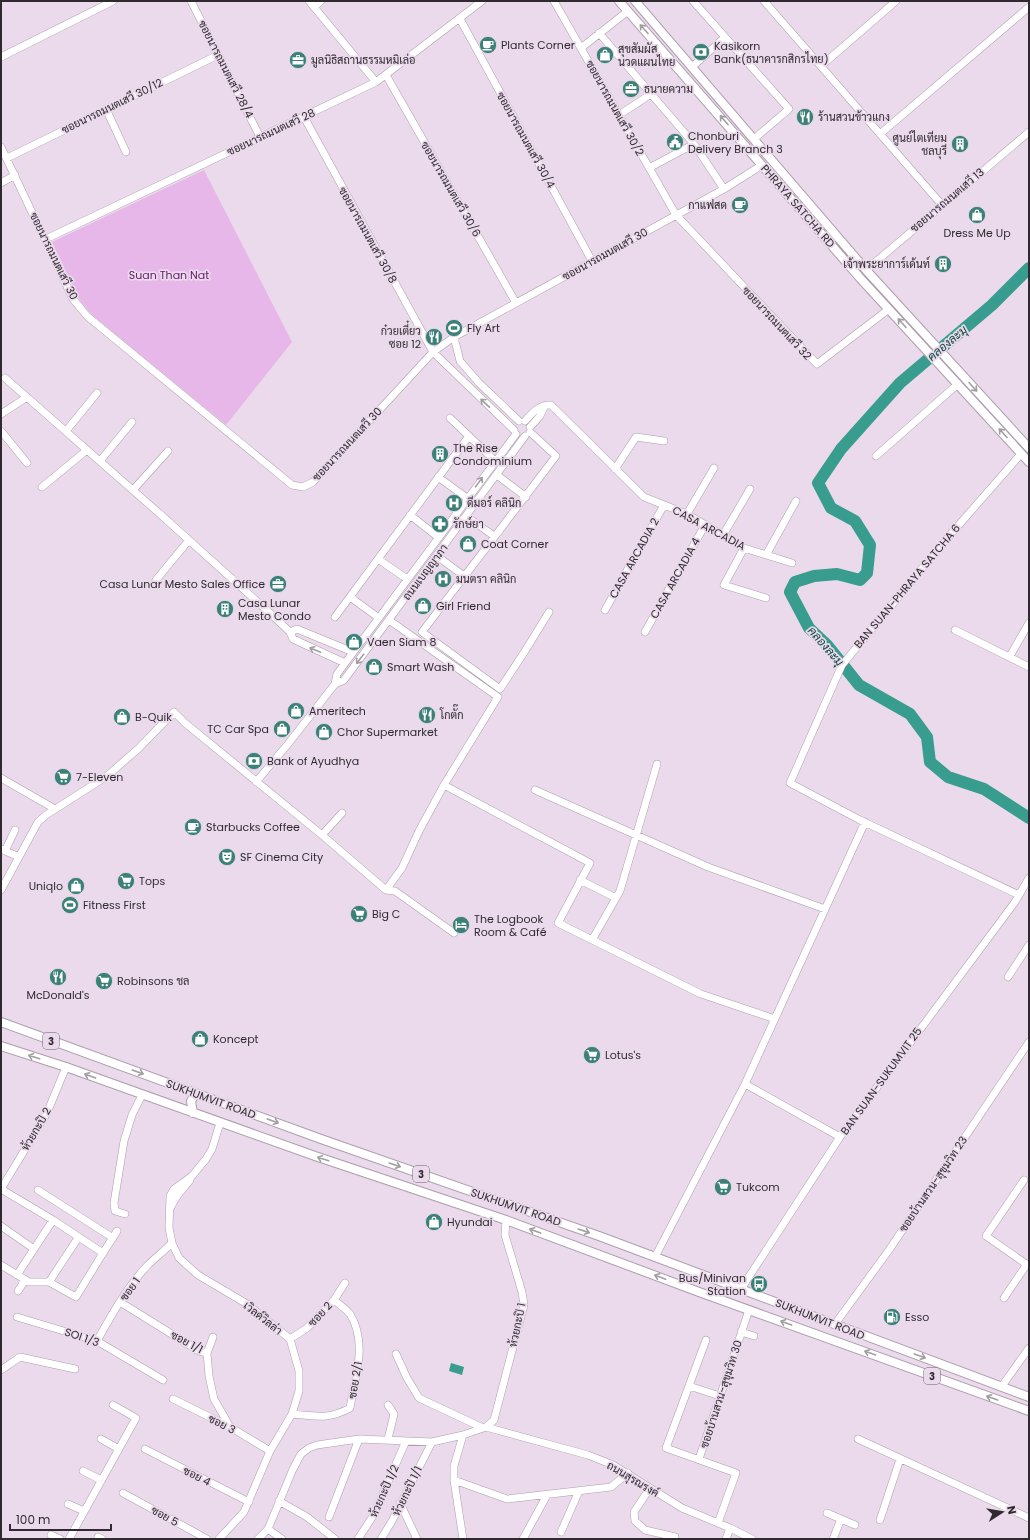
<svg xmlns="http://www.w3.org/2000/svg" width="1030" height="1540" font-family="Poppins,Sarabun,sans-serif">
<rect width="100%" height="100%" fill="#eadaeb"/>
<path fill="#e6b7e8" d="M204,170L292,342L226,425L92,315L79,299L52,242Z"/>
<path fill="#389c8e" d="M451,1363L464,1367L462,1375L449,1371Z"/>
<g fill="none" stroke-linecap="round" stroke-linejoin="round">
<path stroke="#389c8e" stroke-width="12" d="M1029,268L992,305L900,383L841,449L818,483L831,508L855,521L870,545L867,573L860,580L837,574L814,576L795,582L790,592L809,628L827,645L859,685L910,714L927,737L930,762L948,777L984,789L1029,818"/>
<defs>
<path id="minor" d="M191,1L260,137
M309,1L376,82
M554,1L676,215L817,364L889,309
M693,1L789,109L754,139
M764,1L942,205
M314,7L321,1
M460,19L592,261
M599,33L694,144L724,189
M581,48L628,11
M1,57L113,1
M821,66L896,1
M692,67L725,37
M386,75L516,303
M106,109L126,152
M619,115L651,94
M304,117L433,352L514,430
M880,134L1029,7
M1,147L73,299L87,316L292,485L303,487L313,482L433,352L454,337L724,189L762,165
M7,158L218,55
M649,168L694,144
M1,183L15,175
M46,239L376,82L482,1
M866,270L1029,132
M454,337L460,361L479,383L519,421
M5,378L160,514L272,615L290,632L293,639L345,663
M1,414L27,397
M450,418L495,461
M525,421C532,413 540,404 551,405L644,497L687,514L744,548L792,563
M530,427L540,416L544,407
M1,431L27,463
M66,431L97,393
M530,432L556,456L422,632L500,689L525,651L549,612
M876,456L958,384
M100,461L132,422
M615,469L636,437L664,441
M497,475L526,497
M438,477L467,498
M42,487L87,450
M133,490L168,451
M687,514L714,468
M410,515L438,537
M466,516L494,536
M723,535L750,489
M744,548L724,585L766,598
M766,555L796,501
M437,556L464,576
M378,559L407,579
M156,580L189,540
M350,597L379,618
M605,610L664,505
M335,617L469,436
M955,630L1029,667
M290,632L297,629L353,652
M645,632L705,525
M1010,656L1029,623
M335,684L344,680L525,436
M1,778L55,809
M256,782L288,744L335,684L337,674L516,434
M444,785L590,863L558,923L701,994L775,1019
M535,790L708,867L825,909
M322,835L342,813
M1,849L19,857
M5,851L15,830
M580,880L616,898
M1,890L38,822L46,815L107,776L138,749L174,712L185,723L322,835L386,890L395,891L454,933
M386,890L402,868L419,831L444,785L498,697L389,620
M1019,895L860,820L790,783L842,665L943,543L1021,454
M592,940L620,891L657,764
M1008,977L1029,945
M745,1084L840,1137
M1024,1180L986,1236L1029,1266
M1,1189L47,1113L66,1067
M38,1190L113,1238
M171,1207C175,1197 183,1189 190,1180
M125,1214L115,1211L114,1203L124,1141L132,1115L142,1095
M1,1226L34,1249
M103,1253L117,1231
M655,1257L745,1084L865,822
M1,1265L29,1282H49L76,1297L103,1253L53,1220L1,1189
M17,1275L53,1220
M49,1282L78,1238
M741,1289L840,1137L1015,902L1029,878
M18,1291L25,1280
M1004,1298L1027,1264
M120,1302L199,1351L207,1353L209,1376L214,1399L230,1427
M17,1317L97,1341L163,1380
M835,1324L889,1250L1029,1042
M741,1332L754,1336
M290,1339L307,1328L334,1300L345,1283
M706,1340L666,1448L736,1473L718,1523
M97,1341C111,1316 127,1287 147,1266C155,1258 164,1251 172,1243
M207,1353L213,1337
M396,1354L407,1378L419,1398L483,1428
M1,1370L20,1357L75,1369
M689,1386L720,1396
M1002,1386L1029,1348
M173,1399L230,1427L270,1451
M388,1405L394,1414L388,1439
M292,1414C316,1416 328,1420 350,1408C355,1378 368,1343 350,1314C346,1309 339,1304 334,1300
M486,1427L588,1455L613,1465L682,1508L730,1528L752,1539
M486,1427L494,1420L524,1305L522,1292L505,1235L506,1220
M101,1439L119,1449
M858,1439L1029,1518
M145,1449L249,1502
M699,1459L749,1310
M83,1471L101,1480
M454,1480L507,1499L611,1487L628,1473
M650,1488L634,1512L635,1521L645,1530L675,1537
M123,1493L207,1539
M279,1501L307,1517L335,1539
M400,1503L417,1539
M68,1504L84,1511
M827,1513L855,1525
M329,1517L359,1439
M880,1520L900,1459
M268,1529L282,1539
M561,1532L579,1491
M51,1535L60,1539
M98,1537L102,1539
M69,1539L136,1418L113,1405
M219,1539L244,1512L270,1451L292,1414L299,1391V1371L290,1339L247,1304L198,1275L179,1258L172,1243L169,1228L170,1196L174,1189L192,1176L206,1159L212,1149L220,1123
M258,1539L268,1529L293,1469L301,1454L309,1448L317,1445L359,1439L432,1442L463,1435L486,1427
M358,1539L373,1516L406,1441
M381,1539L392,1521L432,1442
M463,1539L454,1480V1466L463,1435
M523,1539L547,1495
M726,1539L730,1528
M833,1539L841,1519"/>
<path id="major" d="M619,1L860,278L1029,462
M635,1L866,270L1029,448
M1,1022L321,1139L599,1236L1029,1397
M1,1046L66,1067L315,1156L506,1220L699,1292L1029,1411
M193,1113L191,1101L194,1096L198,1094"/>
</defs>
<use href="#minor" stroke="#ad9dad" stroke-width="8"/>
<use href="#major" stroke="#ad9dad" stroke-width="10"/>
<use href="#minor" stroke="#fff" stroke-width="7"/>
<use href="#major" stroke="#fff" stroke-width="8"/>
</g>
<defs><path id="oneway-shaft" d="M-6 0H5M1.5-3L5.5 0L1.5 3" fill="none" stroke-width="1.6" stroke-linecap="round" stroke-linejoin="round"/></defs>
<g stroke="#a29fa2">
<use href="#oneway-shaft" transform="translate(644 29) rotate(-132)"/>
<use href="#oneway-shaft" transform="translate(724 120) rotate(-131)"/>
<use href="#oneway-shaft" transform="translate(902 323) rotate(-132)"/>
<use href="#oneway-shaft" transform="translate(973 387) rotate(48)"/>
<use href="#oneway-shaft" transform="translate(485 403) rotate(-137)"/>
<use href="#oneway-shaft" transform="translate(1003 433) rotate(-132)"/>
<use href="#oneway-shaft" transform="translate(479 482) rotate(-54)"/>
<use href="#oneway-shaft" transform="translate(315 650) rotate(-157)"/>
<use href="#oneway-shaft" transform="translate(360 659) rotate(127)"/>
<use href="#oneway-shaft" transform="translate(34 1057) rotate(-162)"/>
<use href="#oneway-shaft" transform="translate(138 1072) rotate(20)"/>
<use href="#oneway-shaft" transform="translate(90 1076) rotate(-160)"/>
<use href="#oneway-shaft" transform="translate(273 1121) rotate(20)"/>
<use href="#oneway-shaft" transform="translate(323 1159) rotate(-162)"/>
<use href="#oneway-shaft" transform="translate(395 1165) rotate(19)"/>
<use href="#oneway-shaft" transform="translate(535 1231) rotate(-160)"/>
<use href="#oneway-shaft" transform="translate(584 1231) rotate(19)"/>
<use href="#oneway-shaft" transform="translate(660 1277) rotate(-159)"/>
<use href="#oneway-shaft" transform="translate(786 1323) rotate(-160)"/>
<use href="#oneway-shaft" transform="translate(870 1353) rotate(-160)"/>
<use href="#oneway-shaft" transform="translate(920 1356) rotate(20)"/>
<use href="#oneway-shaft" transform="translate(992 1398) rotate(-160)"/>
</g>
<defs>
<symbol id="cafe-disc" viewBox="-11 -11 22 22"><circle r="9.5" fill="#3c8177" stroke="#eadaeb"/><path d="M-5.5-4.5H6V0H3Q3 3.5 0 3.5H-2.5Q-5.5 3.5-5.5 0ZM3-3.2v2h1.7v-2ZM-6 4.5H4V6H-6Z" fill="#fff"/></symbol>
<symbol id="bank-disc" viewBox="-11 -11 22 22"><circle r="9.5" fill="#3c8177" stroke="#eadaeb"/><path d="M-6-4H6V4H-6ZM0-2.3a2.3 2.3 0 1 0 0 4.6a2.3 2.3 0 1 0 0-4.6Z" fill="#fff"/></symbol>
<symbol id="shop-disc" viewBox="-11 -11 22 22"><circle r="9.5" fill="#3c8177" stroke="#eadaeb"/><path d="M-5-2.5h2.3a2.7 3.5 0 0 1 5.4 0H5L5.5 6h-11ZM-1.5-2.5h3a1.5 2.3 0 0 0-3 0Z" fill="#fff"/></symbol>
<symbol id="office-disc" viewBox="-11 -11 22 22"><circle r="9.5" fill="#3c8177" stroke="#eadaeb"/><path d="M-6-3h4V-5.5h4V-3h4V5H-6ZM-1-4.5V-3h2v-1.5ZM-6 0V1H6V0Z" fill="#fff"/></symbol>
<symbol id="restaurant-disc" viewBox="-11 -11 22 22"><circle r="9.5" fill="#3c8177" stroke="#eadaeb"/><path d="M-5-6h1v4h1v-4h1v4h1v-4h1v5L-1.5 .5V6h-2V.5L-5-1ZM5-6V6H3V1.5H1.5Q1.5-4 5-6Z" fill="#fff"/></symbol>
<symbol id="civic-disc" viewBox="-11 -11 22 22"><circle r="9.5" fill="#3c8177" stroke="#eadaeb"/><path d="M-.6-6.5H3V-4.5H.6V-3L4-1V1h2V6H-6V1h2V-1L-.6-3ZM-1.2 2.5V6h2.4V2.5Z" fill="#fff"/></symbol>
<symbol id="building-disc" viewBox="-11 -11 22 22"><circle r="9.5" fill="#3c8177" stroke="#eadaeb"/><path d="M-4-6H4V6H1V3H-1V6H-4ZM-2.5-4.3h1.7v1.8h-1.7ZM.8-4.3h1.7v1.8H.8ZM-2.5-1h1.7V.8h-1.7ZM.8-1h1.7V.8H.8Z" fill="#fff"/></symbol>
<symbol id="stadium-disc" viewBox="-11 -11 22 22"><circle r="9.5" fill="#3c8177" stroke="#eadaeb"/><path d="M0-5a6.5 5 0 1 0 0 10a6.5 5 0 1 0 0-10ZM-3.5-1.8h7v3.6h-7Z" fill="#fff"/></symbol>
<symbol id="hospital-disc" viewBox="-11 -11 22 22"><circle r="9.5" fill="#3c8177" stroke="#eadaeb"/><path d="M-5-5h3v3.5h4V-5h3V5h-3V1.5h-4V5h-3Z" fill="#fff"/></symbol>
<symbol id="pharmacy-disc" viewBox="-11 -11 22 22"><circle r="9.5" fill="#3c8177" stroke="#eadaeb"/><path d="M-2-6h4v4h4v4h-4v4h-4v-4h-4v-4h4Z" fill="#fff"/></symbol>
<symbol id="supermarket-disc" viewBox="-11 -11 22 22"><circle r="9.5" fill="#3c8177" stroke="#eadaeb"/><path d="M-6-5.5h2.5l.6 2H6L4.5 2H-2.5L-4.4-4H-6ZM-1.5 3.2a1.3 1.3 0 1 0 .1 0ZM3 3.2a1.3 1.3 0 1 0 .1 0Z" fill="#fff"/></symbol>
<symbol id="theatre-disc" viewBox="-11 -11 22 22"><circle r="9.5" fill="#3c8177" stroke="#eadaeb"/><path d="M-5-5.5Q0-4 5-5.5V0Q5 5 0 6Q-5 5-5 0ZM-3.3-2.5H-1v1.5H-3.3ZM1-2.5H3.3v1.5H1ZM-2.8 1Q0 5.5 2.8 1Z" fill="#fff"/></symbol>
<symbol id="hotel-disc" viewBox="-11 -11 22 22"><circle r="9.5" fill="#3c8177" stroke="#eadaeb"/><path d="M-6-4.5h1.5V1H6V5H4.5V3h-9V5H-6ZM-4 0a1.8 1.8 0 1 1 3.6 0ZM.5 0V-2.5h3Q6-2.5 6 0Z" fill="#fff"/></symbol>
<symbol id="bus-disc" viewBox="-11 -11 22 22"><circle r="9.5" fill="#3c8177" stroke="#eadaeb"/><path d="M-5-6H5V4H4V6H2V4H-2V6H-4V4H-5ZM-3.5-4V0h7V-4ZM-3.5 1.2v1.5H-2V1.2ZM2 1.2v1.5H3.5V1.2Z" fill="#fff"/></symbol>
<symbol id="fuel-disc" viewBox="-11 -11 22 22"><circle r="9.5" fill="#3c8177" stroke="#eadaeb"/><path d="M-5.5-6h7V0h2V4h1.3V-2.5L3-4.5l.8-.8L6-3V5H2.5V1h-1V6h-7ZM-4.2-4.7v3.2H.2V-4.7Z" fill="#fff"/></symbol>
</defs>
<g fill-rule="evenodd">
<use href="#cafe-disc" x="478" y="35" width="20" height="20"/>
<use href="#bank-disc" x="691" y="42" width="20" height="20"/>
<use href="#shop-disc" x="595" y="45" width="20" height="20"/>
<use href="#office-disc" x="288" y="50" width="20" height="20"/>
<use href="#office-disc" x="621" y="79" width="20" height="20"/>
<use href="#restaurant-disc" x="795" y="107" width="20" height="20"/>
<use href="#civic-disc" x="665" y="132" width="20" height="20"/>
<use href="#building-disc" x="950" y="134" width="20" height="20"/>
<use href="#cafe-disc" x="730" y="195" width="20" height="20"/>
<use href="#shop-disc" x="967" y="205" width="20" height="20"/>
<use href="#building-disc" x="933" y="254" width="20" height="20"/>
<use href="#stadium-disc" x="444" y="318" width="20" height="20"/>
<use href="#restaurant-disc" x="424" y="327" width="20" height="20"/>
<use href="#building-disc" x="430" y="444" width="20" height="20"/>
<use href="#hospital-disc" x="444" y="493" width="20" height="20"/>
<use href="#pharmacy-disc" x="430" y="514" width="20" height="20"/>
<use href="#shop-disc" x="458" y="534" width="20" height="20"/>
<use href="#hospital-disc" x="433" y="569" width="20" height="20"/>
<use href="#office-disc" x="268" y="574" width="20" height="20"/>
<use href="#shop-disc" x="413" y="596" width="20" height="20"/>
<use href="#building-disc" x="215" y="599" width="20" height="20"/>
<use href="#shop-disc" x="344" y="632" width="20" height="20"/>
<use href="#shop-disc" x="364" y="657" width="20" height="20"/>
<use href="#shop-disc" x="286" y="701" width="20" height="20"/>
<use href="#restaurant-disc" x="417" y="705" width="20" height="20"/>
<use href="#shop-disc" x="112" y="707" width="20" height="20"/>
<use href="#shop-disc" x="272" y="719" width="20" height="20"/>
<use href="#shop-disc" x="314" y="722" width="20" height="20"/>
<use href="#bank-disc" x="244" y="751" width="20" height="20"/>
<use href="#supermarket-disc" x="53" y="767" width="20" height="20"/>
<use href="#cafe-disc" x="183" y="817" width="20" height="20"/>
<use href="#theatre-disc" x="217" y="847" width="20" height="20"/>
<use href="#supermarket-disc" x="116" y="871" width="20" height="20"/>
<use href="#shop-disc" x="66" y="876" width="20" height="20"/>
<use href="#stadium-disc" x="60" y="895" width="20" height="20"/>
<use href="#supermarket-disc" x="349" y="904" width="20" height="20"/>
<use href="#hotel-disc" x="451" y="915" width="20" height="20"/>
<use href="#restaurant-disc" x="48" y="967" width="20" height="20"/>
<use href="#supermarket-disc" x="94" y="971" width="20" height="20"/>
<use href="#shop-disc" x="190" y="1029" width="20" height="20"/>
<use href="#supermarket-disc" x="582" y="1045" width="20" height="20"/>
<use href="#supermarket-disc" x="713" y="1177" width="20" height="20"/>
<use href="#shop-disc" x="424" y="1212" width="20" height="20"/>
<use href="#bus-disc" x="749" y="1274" width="20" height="20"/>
<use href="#fuel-disc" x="882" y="1307" width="20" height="20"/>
</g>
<g text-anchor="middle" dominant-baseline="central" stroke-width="3.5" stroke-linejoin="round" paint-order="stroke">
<g fill="#eadaeb" stroke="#685f68" stroke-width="1">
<rect x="43" y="1033" width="16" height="16" rx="3"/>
<rect x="413" y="1166" width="16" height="16" rx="3"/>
<rect x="924" y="1368" width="16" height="16" rx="3"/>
</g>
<g font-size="10" font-weight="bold" fill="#302a30">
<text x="51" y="1041">3</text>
<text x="421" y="1174">3</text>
<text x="932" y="1376">3</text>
</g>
<g font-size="11" fill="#302a30" stroke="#eadaeb" text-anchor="start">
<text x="501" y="45">Plants Corner</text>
<text x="714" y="46">Kasikorn<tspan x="714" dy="13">Bank(ธนาคารกสิกรไทย)</tspan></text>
<text x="618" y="49">สุขสัมผัส<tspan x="618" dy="13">นวดแผนไทย</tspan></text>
<text x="311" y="60">มูลนิธิสถานธรรมหมิเล่อ</text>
<text x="644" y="89">ธนายความ</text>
<text x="818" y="117">ร้านสวนข้าวแกง</text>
<text x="688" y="136">Chonburi<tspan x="688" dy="13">Delivery Branch 3</tspan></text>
<text x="947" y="138" text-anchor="end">ศูนย์ไตเทียม<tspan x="947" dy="13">ชลบุรี</tspan></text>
<text x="727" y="205" text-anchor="end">กาแฟสด</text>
<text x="977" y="233" text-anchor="middle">Dress Me Up</text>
<text x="930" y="264" text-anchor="end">เจ้าพระยาการ์เด้นท์</text>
<text x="467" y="328">Fly Art</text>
<text x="421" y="331" text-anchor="end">ก๋วยเตี๋ยว<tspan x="421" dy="13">ซอย 12</tspan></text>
<text x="453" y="448">The Rise<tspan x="453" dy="13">Condominium</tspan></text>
<text x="467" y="503">ดีมอร์ คลินิก</text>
<text x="453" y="524">รักษ์ยา</text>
<text x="481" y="544">Coat Corner</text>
<text x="456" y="579">มนตรา คลินิก</text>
<text x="265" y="584" text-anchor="end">Casa Lunar Mesto Sales Office</text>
<text x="238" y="603">Casa Lunar<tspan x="238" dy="13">Mesto Condo</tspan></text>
<text x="436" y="606">Girl Friend</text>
<text x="367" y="642">Vaen Siam 8</text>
<text x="387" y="667">Smart Wash</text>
<text x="309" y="711">Ameritech</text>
<text x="440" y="715">โกตั๊ก</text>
<text x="135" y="717">B-Quik</text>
<text x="269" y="729" text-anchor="end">TC Car Spa</text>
<text x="337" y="732">Chor Supermarket</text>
<text x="267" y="761">Bank of Ayudhya</text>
<text x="76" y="777">7-Eleven</text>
<text x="206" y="827">Starbucks Coffee</text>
<text x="240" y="857">SF Cinema City</text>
<text x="139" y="881">Tops</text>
<text x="63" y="886" text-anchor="end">Uniqlo</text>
<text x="83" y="905">Fitness First</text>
<text x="372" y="914">Big C</text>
<text x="474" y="919">The Logbook<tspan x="474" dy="13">Room &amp; Café</tspan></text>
<text x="117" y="981">Robinsons ชล</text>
<text x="58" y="995" text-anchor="middle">McDonald's</text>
<text x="213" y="1039">Koncept</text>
<text x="605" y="1055">Lotus's</text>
<text x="736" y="1187">Tukcom</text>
<text x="447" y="1222">Hyundai</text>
<text x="746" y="1278" text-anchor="end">Bus/Minivan<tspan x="746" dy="13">Station</tspan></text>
<text x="905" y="1317">Esso</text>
</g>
<g font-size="11" fill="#302a30" stroke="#eadaeb">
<text transform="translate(226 69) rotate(63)">ซอยนารถมนตเสวี 28/4</text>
<text transform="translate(112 106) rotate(-26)">ซอยนารถมนตเสวี 30/12</text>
<text transform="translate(615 108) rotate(61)">ซอยนารถมนตเสวี 30/2</text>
<text transform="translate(271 132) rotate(-25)">ซอยนารถมนตเสวี 28</text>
<text transform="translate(526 140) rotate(61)">ซอยนารถมนตเสวี 30/4</text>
<text transform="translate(451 189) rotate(60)">ซอยนารถมนตเสวี 30/6</text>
<text transform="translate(947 200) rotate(-40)">ซอยนารถมนตเสวี 13</text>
<text transform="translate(798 206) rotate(49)">PHRAYA SATCHA RD</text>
<text transform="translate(368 235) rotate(61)">ซอยนารถมนตเสวี 30/8</text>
<text transform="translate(605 254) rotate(-29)">ซอยนารถมนตเสวี 30</text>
<text transform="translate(54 256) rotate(64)">ซอยนารถมนตเสวี 30</text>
<text transform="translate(777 323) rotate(47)">ซอยนารถมนตเสวี 32</text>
<text transform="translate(347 444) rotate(-47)">ซอยนารถมนตเสวี 30</text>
<text transform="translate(709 528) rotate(28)">CASA ARCADIA</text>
<text transform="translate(634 558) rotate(-61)">CASA ARCADIA 2</text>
<text transform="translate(425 572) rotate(-53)">ถนนเบญญาภา</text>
<text transform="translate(675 578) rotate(-61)">CASA ARCADIA 4</text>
<text transform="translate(907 586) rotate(-50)">BAN SUAN-PHRAYA SATCHA 6</text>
<text transform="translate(881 1081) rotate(-54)">BAN SUAN-SUKUMVIT 25</text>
<text transform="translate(211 1099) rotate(20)">SUKHUMVIT ROAD</text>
<text transform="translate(36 1129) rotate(-60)">ห้วยกะปิ 2</text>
<text transform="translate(933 1184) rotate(-56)">ซอยบ้านสวน-สุขุมวิท 23</text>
<text transform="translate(516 1207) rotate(19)">SUKHUMVIT ROAD</text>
<text transform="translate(130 1289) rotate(-54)">ซอย 1</text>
<text transform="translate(320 1314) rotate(-47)">ซอย 2</text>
<text transform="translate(263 1318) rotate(38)">เวิลด์วิลล่า</text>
<text transform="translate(820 1319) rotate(21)">SUKHUMVIT ROAD</text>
<text transform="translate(517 1325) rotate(-78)">ห้วยกะปิ 1</text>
<text transform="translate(82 1337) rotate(19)">SOI 1/3</text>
<text transform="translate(187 1342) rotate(28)">ซอย 1/1</text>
<text transform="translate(355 1380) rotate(-80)">ซอย 2/1</text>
<text transform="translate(721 1394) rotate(-72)">ซอยบ้านสวน-สุขุมวิท 30</text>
<text transform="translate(222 1424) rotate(27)">ซอย 3</text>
<text transform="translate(197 1476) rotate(27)">ซอย 4</text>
<text transform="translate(633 1479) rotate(31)">ถนนสุรณรงค์</text>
<text transform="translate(384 1491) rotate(-66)">ห้วยกะปิ 1/2</text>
<text transform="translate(407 1491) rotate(-64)">ห้วยกะปิ 1/1</text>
<text transform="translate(165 1516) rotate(29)">ซอย 5</text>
</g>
<g font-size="11" fill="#65196b" stroke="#eadaeb">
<text x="169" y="275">Suan Than Nat</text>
</g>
<g font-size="12" font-style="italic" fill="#0f4941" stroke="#eadaeb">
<text transform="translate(947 343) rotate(-40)">คลองละมุ</text>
<text transform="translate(826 646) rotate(49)">คลองละมุ</text>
</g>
</g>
<rect width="1030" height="1540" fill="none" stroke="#302a30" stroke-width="4"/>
<g transform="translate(1002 1512) rotate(78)" stroke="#eadaeb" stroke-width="3" paint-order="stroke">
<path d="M0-3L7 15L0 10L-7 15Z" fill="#302a30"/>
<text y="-6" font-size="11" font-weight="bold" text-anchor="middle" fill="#302a30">N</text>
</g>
<path d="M10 1524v6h101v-6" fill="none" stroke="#302a30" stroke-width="2"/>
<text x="16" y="1524" font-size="12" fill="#302a30" stroke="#eadaeb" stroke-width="3" paint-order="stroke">100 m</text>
</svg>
